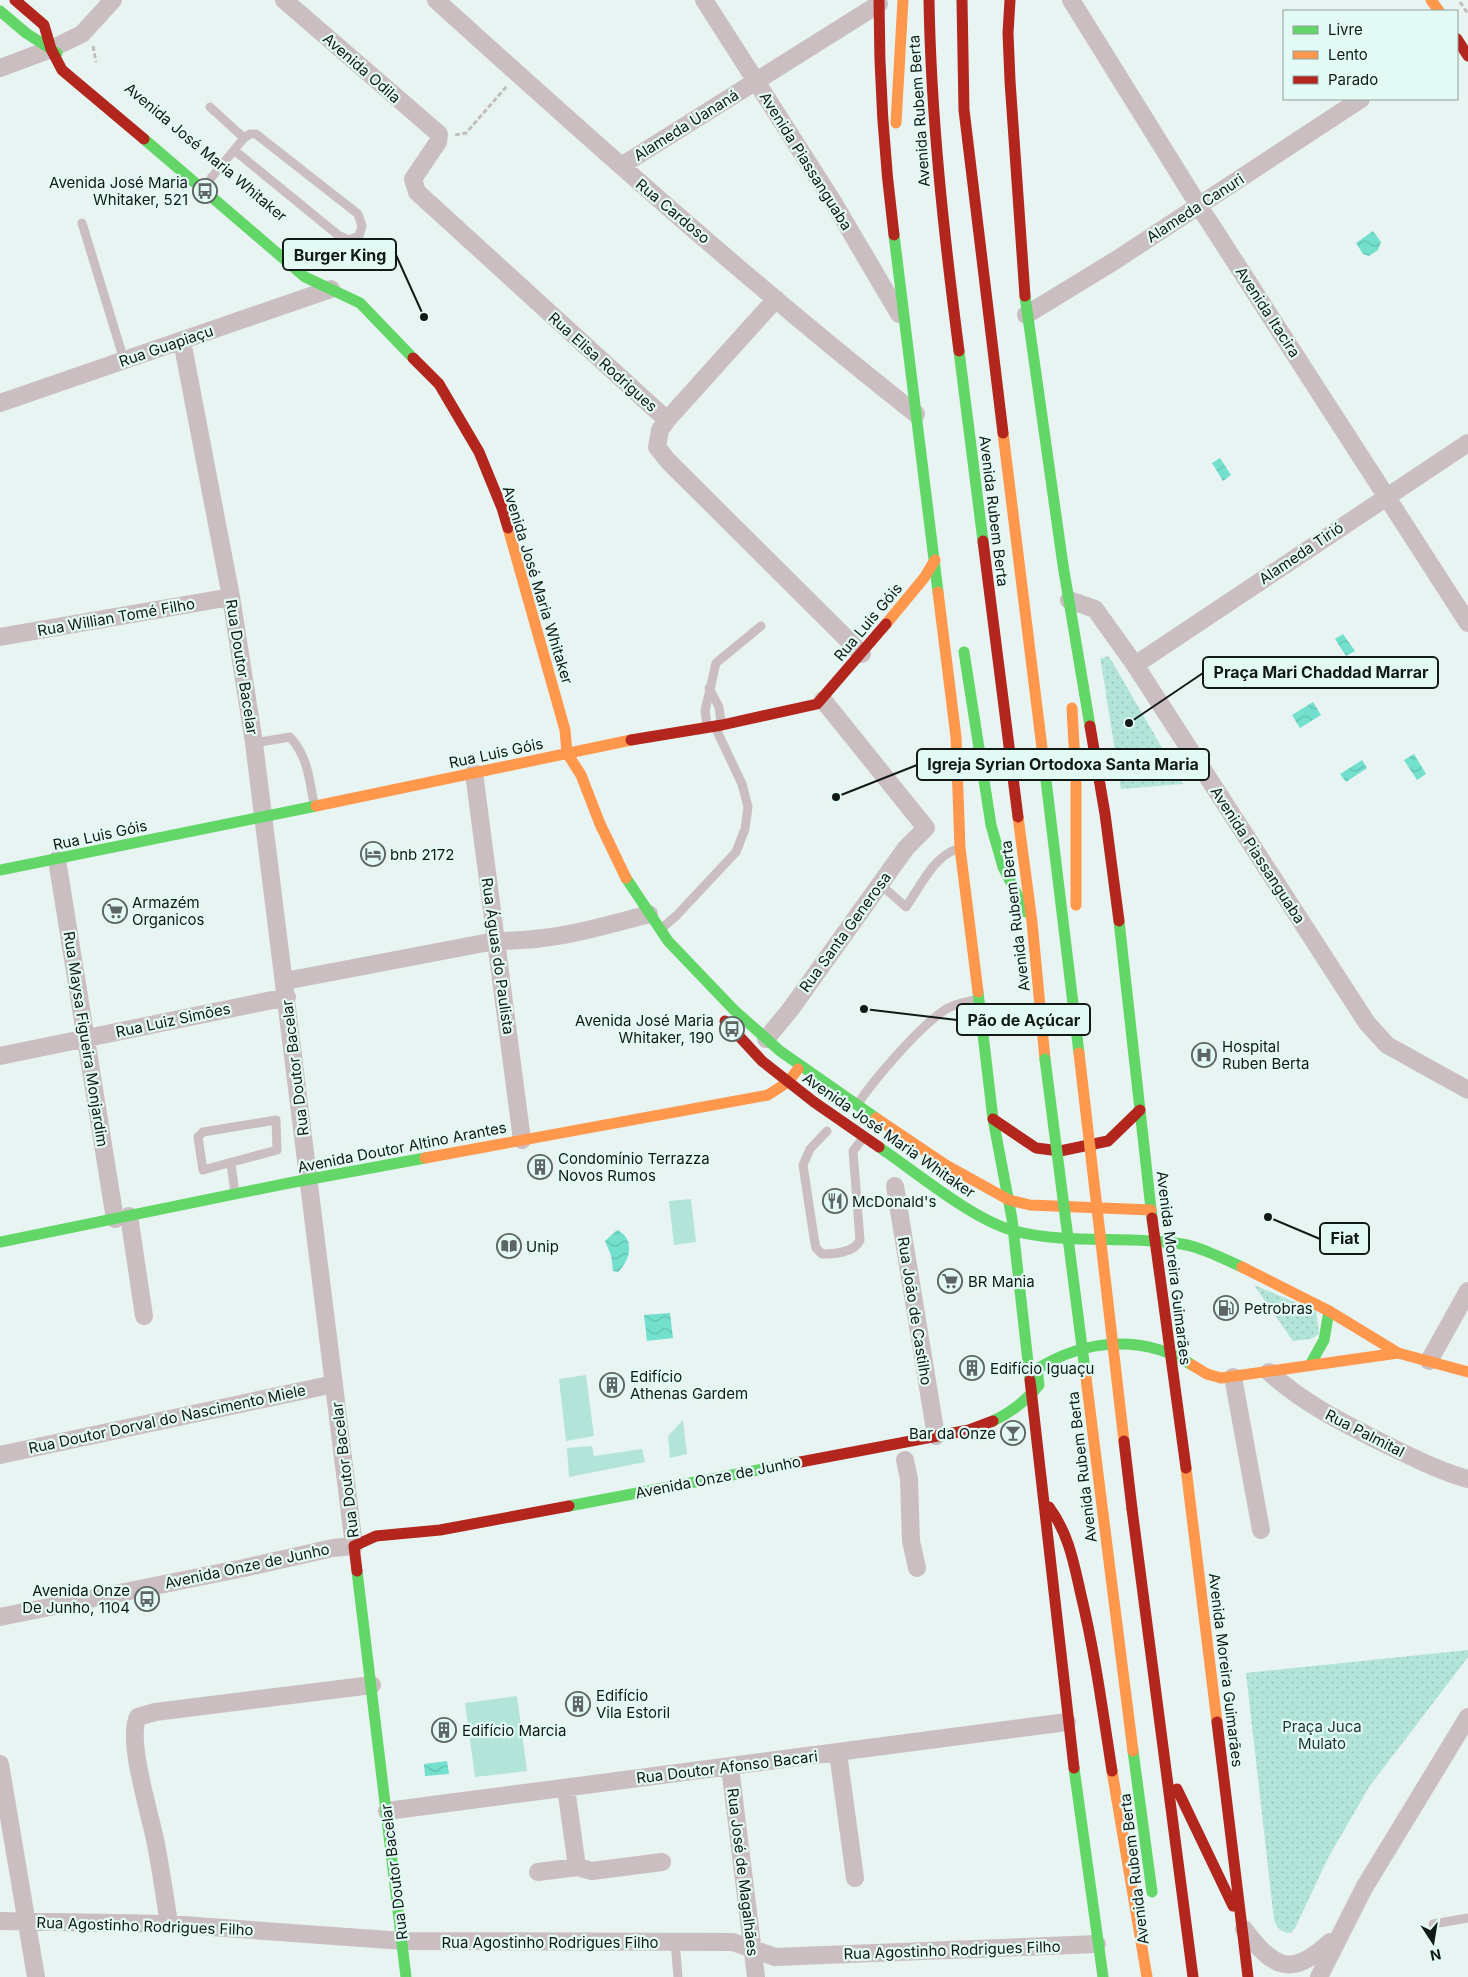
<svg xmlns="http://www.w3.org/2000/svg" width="1468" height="1977" font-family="Inter,sans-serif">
<defs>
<pattern id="grass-dots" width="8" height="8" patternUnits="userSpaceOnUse" patternTransform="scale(1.25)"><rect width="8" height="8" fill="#b3e4da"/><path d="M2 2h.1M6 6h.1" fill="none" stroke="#99c3ba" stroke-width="1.8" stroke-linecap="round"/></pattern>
<pattern id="water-waves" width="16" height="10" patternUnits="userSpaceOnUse" patternTransform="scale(1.25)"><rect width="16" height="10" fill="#73dfcd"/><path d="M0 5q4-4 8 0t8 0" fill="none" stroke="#62bfaf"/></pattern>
</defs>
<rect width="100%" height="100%" fill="#e7f4f1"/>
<path fill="url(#grass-dots)" d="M1108,656L1110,658L1183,784L1121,789L1101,662L1100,659Z
M1254,1285L1316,1311L1319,1334L1311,1339L1293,1341Z
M1468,1650V1657L1369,1787L1328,1858L1295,1928L1291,1933C1281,1933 1277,1928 1274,1920L1246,1673Z"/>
<path fill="#b3e4da" d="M691,1199L696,1242L674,1245L669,1201Z
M586,1375L594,1436L566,1441L559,1379Z
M683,1420L687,1454L670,1458L668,1436Z
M592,1446L594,1456L642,1449L645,1462L569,1477L567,1448Z
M517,1696L527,1771L475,1777L465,1703Z"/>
<path fill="url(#water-waves)" d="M1373,231L1381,242L1378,250L1369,256L1363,254L1356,243Z
M1220,458L1231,475L1223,481L1212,463Z
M1343,634L1355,651L1346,656L1335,639Z
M1313,702L1321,715L1300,728L1292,715Z
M1414,754L1426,774L1417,780L1404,760Z
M1362,760L1367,768L1346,782L1340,774Z
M617,1230C635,1238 631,1260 618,1272L613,1271L611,1255L605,1241Z
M670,1313L673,1338L647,1341L644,1315Z
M447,1761L449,1774L425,1776L424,1764Z"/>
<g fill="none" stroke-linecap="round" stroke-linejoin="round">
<path stroke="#c2bdbd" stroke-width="3" stroke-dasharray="5 2.5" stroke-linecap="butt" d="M1460,2L1468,14
M93,46L96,62
M455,135L466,133L507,86"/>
<path stroke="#cbbec0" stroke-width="9" d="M210,107L244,138
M211,178L244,138L250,134H256L358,214L362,226L359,236L349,240L338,235L234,150
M82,223L124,360
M709,688L719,707L721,722
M707,725L705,711L716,663L761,626
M254,743L290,737C308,757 309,778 314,804
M880,884L906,907C920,887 934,856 957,849
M661,929L677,915L736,852L745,829L748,807L742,784L716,729
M857,1105C875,1078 919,1027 946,1009C955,1004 965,1002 975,1000
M276,1120L277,1150L203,1170L198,1137L203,1132Z
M827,1131L810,1149L803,1165L814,1238L816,1248L822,1254C835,1254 854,1253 860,1240L853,1151L863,1138
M231,1164L235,1193
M1433,1924L1468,1918
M675,1942L678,1977"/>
<path stroke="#cbbec0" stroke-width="18" d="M284,0L439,134L438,142L413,179L417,192L667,420L660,430L657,447L668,461L862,654
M436,0C593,142 750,283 916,414
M704,0L832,200L899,314
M1071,0L1199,206L1468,623
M0,68L51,49L82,34L113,0
M621,166L879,4
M1026,315L1116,260L1361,99
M0,403L331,289
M667,420L776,299
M1069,600L1095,609L1135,665L1367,1023L1387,1045L1468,1090
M0,637L231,597
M1135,665L1468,443
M823,700L926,828
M474,773L522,1140
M57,860L115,1219
M285,981L495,941C553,941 594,929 649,914
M766,1039L790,1010L906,848L926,828
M0,1056L287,997
M895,1186L936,1436
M129,1216L144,1316
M1429,1361L1468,1291
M1269,1372C1304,1404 1345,1424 1387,1445C1414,1458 1439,1471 1468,1479
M1233,1377L1261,1530
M0,1455L334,1384
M905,1460L909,1479L911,1541L917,1568
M0,1617L244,1568L333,1548L354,1546L254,743L231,597L182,341
M838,1753L855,1878
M0,1764L36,1977
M730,1767L756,1977
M566,1788L577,1867
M387,1811L1067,1722
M538,1872L577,1867L592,1871L662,1862
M0,1921L169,1924L403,1941L733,1942L775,1957L1097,1944
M169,1924C165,1897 161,1871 156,1844C151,1817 126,1739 138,1717L155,1712L372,1685
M1244,1929C1274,1970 1292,1977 1330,1942
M1319,1977L1364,1888L1468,1717"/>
<path stroke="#63d668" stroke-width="11" d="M0,11L26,33L57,53
M144,139L305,277L360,303L413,358
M894,235L938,592
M1025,296L1063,565L1090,726
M959,351L983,541
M964,652L991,825L1003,867L1026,912
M1045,772L1079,1053
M0,870L316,806
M626,878L668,941L734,1010L780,1051L876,1118
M1119,921L1152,1218
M978,992L993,1119L1012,1219L1030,1380
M879,1147C916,1172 974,1221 1015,1231C1069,1245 1126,1235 1182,1244C1203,1248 1222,1258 1242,1267
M0,1242L289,1183L425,1158
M1310,1365L1324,1340L1329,1311
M993,1421C1012,1412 1026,1401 1039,1385L1037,1369C1085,1339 1143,1334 1192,1365
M569,1506L795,1463
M357,1571L406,1977
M1133,1751L1152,1892
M1074,1768L1103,1977"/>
<path stroke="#ff974d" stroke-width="11" d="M1431,0L1439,11
M896,123L903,0
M1003,433L1045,772
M508,528L565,730L567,753L581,775L600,824L626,878
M938,592L956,737L960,848L978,992
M886,624L924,578L935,560
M1072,708L1076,781V905
M316,806L631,740
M1018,817L1032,922L1045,1059
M876,1118L946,1165L1009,1200L1030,1205L1151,1210
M425,1158L768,1095L788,1082L798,1069
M1242,1267L1329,1311L1398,1353L1468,1372
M1192,1365L1207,1374L1221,1378L1398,1353
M1186,1468L1217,1722
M1103,1514L1133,1751
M1112,1771L1147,1977"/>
<path stroke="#b3261e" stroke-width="11" d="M15,0L44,25L51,49L62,70L144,139
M879,0C879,79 884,157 894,235
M929,0C931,118 944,235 959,351
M962,0L964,110L1003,433
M1010,0L1008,33L1010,81L1025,296
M1457,39L1468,56
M413,358L439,384L479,452L502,508L508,528
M983,541L1018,817
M1090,726L1105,814L1119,921
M631,740L722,725L817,704L886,624
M725,1021L762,1061L814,1102L879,1147
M993,1119L1036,1148L1060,1151L1108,1141L1140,1110
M1152,1218L1186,1468
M1030,1380L1074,1768
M795,1463L969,1430L993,1421
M1049,1507C1069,1534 1074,1564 1081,1595C1095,1653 1103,1713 1112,1771
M1132,1509L1193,1977
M357,1571L354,1546L376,1536L440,1530L569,1506
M1217,1722L1248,1977
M1177,1789L1233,1906"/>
<path stroke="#63d668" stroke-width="11" d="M1045,1059L1086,1378"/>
<path stroke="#ff974d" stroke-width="11" d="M1079,1053L1124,1441
M1086,1378L1103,1514"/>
<path stroke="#b3261e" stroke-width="11" d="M1124,1441L1132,1509"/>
</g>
<defs>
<symbol id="bus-ring" viewBox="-11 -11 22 22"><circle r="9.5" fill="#e2f9f4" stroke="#5d6664" stroke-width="1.5"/><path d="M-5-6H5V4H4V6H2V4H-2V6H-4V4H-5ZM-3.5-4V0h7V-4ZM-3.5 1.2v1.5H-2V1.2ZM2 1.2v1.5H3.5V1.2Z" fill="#5d6664"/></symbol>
<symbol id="hotel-ring" viewBox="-11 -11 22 22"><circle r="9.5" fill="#e2f9f4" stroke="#5d6664" stroke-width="1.5"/><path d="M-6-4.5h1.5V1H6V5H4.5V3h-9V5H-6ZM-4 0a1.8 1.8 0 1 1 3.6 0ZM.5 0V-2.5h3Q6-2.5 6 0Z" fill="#5d6664"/></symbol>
<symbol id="supermarket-ring" viewBox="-11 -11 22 22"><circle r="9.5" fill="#e2f9f4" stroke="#5d6664" stroke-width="1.5"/><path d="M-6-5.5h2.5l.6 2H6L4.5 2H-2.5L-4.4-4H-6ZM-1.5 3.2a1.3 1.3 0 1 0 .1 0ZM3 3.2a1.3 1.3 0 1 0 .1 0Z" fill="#5d6664"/></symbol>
<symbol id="hospital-ring" viewBox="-11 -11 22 22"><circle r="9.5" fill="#e2f9f4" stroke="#5d6664" stroke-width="1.5"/><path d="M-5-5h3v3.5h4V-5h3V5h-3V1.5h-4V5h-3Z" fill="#5d6664"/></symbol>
<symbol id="building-ring" viewBox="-11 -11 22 22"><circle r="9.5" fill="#e2f9f4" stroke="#5d6664" stroke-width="1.5"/><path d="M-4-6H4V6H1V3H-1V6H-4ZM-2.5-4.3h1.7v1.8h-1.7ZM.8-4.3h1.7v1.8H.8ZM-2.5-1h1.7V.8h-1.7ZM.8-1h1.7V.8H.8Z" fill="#5d6664"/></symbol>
<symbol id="restaurant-ring" viewBox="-11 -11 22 22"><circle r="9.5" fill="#e2f9f4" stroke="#5d6664" stroke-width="1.5"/><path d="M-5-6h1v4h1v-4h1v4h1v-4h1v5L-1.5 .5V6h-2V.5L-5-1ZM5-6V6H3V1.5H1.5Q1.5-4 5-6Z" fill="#5d6664"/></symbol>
<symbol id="library-ring" viewBox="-11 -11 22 22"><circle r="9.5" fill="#e2f9f4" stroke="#5d6664" stroke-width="1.5"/><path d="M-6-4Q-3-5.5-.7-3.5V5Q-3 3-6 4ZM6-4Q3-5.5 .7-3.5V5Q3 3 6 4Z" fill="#5d6664"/></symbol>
<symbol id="fuel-ring" viewBox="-11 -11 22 22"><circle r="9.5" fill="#e2f9f4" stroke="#5d6664" stroke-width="1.5"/><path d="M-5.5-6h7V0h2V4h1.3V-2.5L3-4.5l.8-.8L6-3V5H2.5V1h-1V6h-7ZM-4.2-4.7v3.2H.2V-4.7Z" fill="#5d6664"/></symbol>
<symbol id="bar-ring" viewBox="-11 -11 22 22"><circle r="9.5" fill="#e2f9f4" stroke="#5d6664" stroke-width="1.5"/><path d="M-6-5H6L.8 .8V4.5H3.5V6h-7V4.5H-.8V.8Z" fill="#5d6664"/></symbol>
</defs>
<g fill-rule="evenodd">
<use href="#bus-ring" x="191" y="177" width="28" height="28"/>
<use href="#hotel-ring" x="359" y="840" width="28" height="28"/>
<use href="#supermarket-ring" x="101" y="897" width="28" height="28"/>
<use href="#bus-ring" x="718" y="1015" width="28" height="28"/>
<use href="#hospital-ring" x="1190" y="1041" width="28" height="28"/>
<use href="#building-ring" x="526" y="1153" width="28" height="28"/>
<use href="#restaurant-ring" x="821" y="1187" width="28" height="28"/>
<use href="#library-ring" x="495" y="1232" width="28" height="28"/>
<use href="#supermarket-ring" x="936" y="1267" width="28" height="28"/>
<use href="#fuel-ring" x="1212" y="1294" width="28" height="28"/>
<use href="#building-ring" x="958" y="1354" width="28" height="28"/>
<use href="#building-ring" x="598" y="1371" width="28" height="28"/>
<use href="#bar-ring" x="999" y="1419" width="28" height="28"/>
<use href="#bus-ring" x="133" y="1585" width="28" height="28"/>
<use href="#building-ring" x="564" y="1690" width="28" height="28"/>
<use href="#building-ring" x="430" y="1716" width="28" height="28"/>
</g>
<g text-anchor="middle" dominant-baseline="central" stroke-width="4.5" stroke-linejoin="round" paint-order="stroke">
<g font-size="15" fill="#121a18" stroke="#e2f9f4">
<text transform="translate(362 68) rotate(41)">Avenida Odila</text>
<text transform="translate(919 111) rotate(-94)">Avenida Rubem Berta</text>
<text transform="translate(686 125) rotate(-32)">Alameda Uananá</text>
<text transform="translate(206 152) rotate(40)">Avenida José Maria Whitaker</text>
<text transform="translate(806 161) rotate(58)">Avenida Piassanguaba</text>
<text transform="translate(1195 208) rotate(-33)">Alameda Canuri</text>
<text transform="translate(673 211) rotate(40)">Rua Cardoso</text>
<text transform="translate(1268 312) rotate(57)">Avenida Itacira</text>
<text transform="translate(166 346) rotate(-19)">Rua Guapiaçu</text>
<text transform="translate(603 362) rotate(42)">Rua Elisa Rodrigues</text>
<text transform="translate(994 511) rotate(83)">Avenida Rubem Berta</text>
<text transform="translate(1301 553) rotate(-34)">Alameda Tirió</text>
<text transform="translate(538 585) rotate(73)">Avenida José Maria Whitaker</text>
<text transform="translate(116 617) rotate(-10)">Rua Willian Tomé Filho</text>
<text transform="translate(868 622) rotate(-50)">Rua Luis Góis</text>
<text transform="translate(242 667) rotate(81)">Rua Doutor Bacelar</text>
<text transform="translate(496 753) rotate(-12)">Rua Luis Góis</text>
<text transform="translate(100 835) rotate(-12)">Rua Luis Góis</text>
<text transform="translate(1258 855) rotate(57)">Avenida Piassanguaba</text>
<text transform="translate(1015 916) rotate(-97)">Avenida Rubem Berta</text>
<text transform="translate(845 932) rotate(-54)">Rua Santa Generosa</text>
<text transform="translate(498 956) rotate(82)">Rua Águas do Paulista</text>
<text transform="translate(173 1020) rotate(-12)">Rua Luiz Simões</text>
<text transform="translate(86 1039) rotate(81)">Rua Maysa Figueira Monjardim</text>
<text transform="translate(295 1068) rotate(-97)">Rua Doutor Bacelar</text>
<text transform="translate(889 1135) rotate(35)">Avenida José Maria Whitaker</text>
<text transform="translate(402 1147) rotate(-11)">Avenida Doutor Altino Arantes</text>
<text transform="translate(1174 1268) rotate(83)">Avenida Moreira Guimarães</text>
<text transform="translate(915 1311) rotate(81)">Rua João de Castilho</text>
<text transform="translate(167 1419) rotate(-12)">Rua Doutor Dorval do Nascimento Miele</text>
<text transform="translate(1365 1433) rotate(27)">Rua Palmital</text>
<text transform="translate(1082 1467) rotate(-97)">Avenida Rubem Berta</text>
<text transform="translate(345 1470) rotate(-97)">Rua Doutor Bacelar</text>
<text transform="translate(718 1477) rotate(-11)">Avenida Onze de Junho</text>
<text transform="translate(247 1566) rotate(-12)">Avenida Onze de Junho</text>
<text transform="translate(1226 1670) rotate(83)">Avenida Moreira Guimarães</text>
<text transform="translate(727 1767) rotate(-7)">Rua Doutor Afonso Bacari</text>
<text transform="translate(1134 1869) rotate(-97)">Avenida Rubem Berta</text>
<text transform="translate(394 1872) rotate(-97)">Rua Doutor Bacelar</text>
<text transform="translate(743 1872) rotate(83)">Rua José de Magalhães</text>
<text transform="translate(145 1926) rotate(2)">Rua Agostinho Rodrigues Filho</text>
<text x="550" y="1942">Rua Agostinho Rodrigues Filho</text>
<text transform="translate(952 1950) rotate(-2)">Rua Agostinho Rodrigues Filho</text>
</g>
<g font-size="15" fill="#121a18" stroke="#e2f9f4" text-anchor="start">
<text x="188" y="182" text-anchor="end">Avenida José Maria<tspan x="188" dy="17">Whitaker, 521</tspan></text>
<text x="390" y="854">bnb 2172</text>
<text x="132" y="902">Armazém<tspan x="132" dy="17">Organicos</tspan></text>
<text x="714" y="1020" text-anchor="end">Avenida José Maria<tspan x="714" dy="17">Whitaker, 190</tspan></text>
<text x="1222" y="1046">Hospital<tspan x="1222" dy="17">Ruben Berta</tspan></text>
<text x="558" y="1158">Condomínio Terrazza<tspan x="558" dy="17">Novos Rumos</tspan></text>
<text x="852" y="1201">McDonald's</text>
<text x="526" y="1246">Unip</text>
<text x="968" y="1281">BR Mania</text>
<text x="1244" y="1308">Petrobras</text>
<text x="990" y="1368">Edifício Iguaçu</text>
<text x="630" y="1376">Edifício<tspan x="630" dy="17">Athenas Gardem</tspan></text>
<text x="996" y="1433" text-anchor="end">Bar da Onze</text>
<text x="130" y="1590" text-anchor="end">Avenida Onze<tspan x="130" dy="17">De Junho, 1104</tspan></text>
<text x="596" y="1695">Edifício<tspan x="596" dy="17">Vila Estoril</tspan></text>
<text x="462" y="1730">Edifício Marcia</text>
</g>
<g font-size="15" fill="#1d3531" stroke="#e2f9f4">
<text x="1322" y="1726">Praça Juca<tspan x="1322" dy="17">Mulato</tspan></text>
</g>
</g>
<path fill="none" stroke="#121a18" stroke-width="2" d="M424 317L396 255M1129 723L1203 673M836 797L917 765M864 1009L957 1020M1268 1217L1320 1239"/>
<g fill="#121a18" stroke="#e2f9f4" stroke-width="2">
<circle cx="424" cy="317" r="5"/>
<circle cx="1129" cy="723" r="5"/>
<circle cx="836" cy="797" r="5"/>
<circle cx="864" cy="1009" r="5"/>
<circle cx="1268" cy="1217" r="5"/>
</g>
<g fill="#e2f9f4" stroke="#121a18" stroke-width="2">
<rect x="283" y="239" width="113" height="31" rx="5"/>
<rect x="1203" y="657" width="235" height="31" rx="5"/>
<rect x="917" y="749" width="292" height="31" rx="5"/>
<rect x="957" y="1004" width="133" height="31" rx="5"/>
<rect x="1320" y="1223" width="49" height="31" rx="5"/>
</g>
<g font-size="16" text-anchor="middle" font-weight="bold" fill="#121a18">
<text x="340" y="261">Burger King</text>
<text x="1321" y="678">Praça Mari Chaddad Marrar</text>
<text x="1063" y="770">Igreja Syrian Ortodoxa Santa Maria</text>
<text x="1024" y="1026">Pão de Açúcar</text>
<text x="1345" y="1244">Fiat</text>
</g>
<rect x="1283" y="10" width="175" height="90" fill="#e2f9f4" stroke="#8fa09c"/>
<rect x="1293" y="26" width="25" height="8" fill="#63d668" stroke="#8fa09c"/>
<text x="1328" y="35" font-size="15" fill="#121a18">Livre</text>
<rect x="1293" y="51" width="25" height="8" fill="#ff974d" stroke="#8fa09c"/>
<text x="1328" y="60" font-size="15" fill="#121a18">Lento</text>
<rect x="1293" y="76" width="25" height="8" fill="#b3261e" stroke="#8fa09c"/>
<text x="1328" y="85" font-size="15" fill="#121a18">Parado</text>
<g transform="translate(1433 1942) rotate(168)" stroke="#e2f9f4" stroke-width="4" paint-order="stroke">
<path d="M0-4L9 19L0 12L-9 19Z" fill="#121a18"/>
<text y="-8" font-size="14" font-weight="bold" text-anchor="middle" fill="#121a18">N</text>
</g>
</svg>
